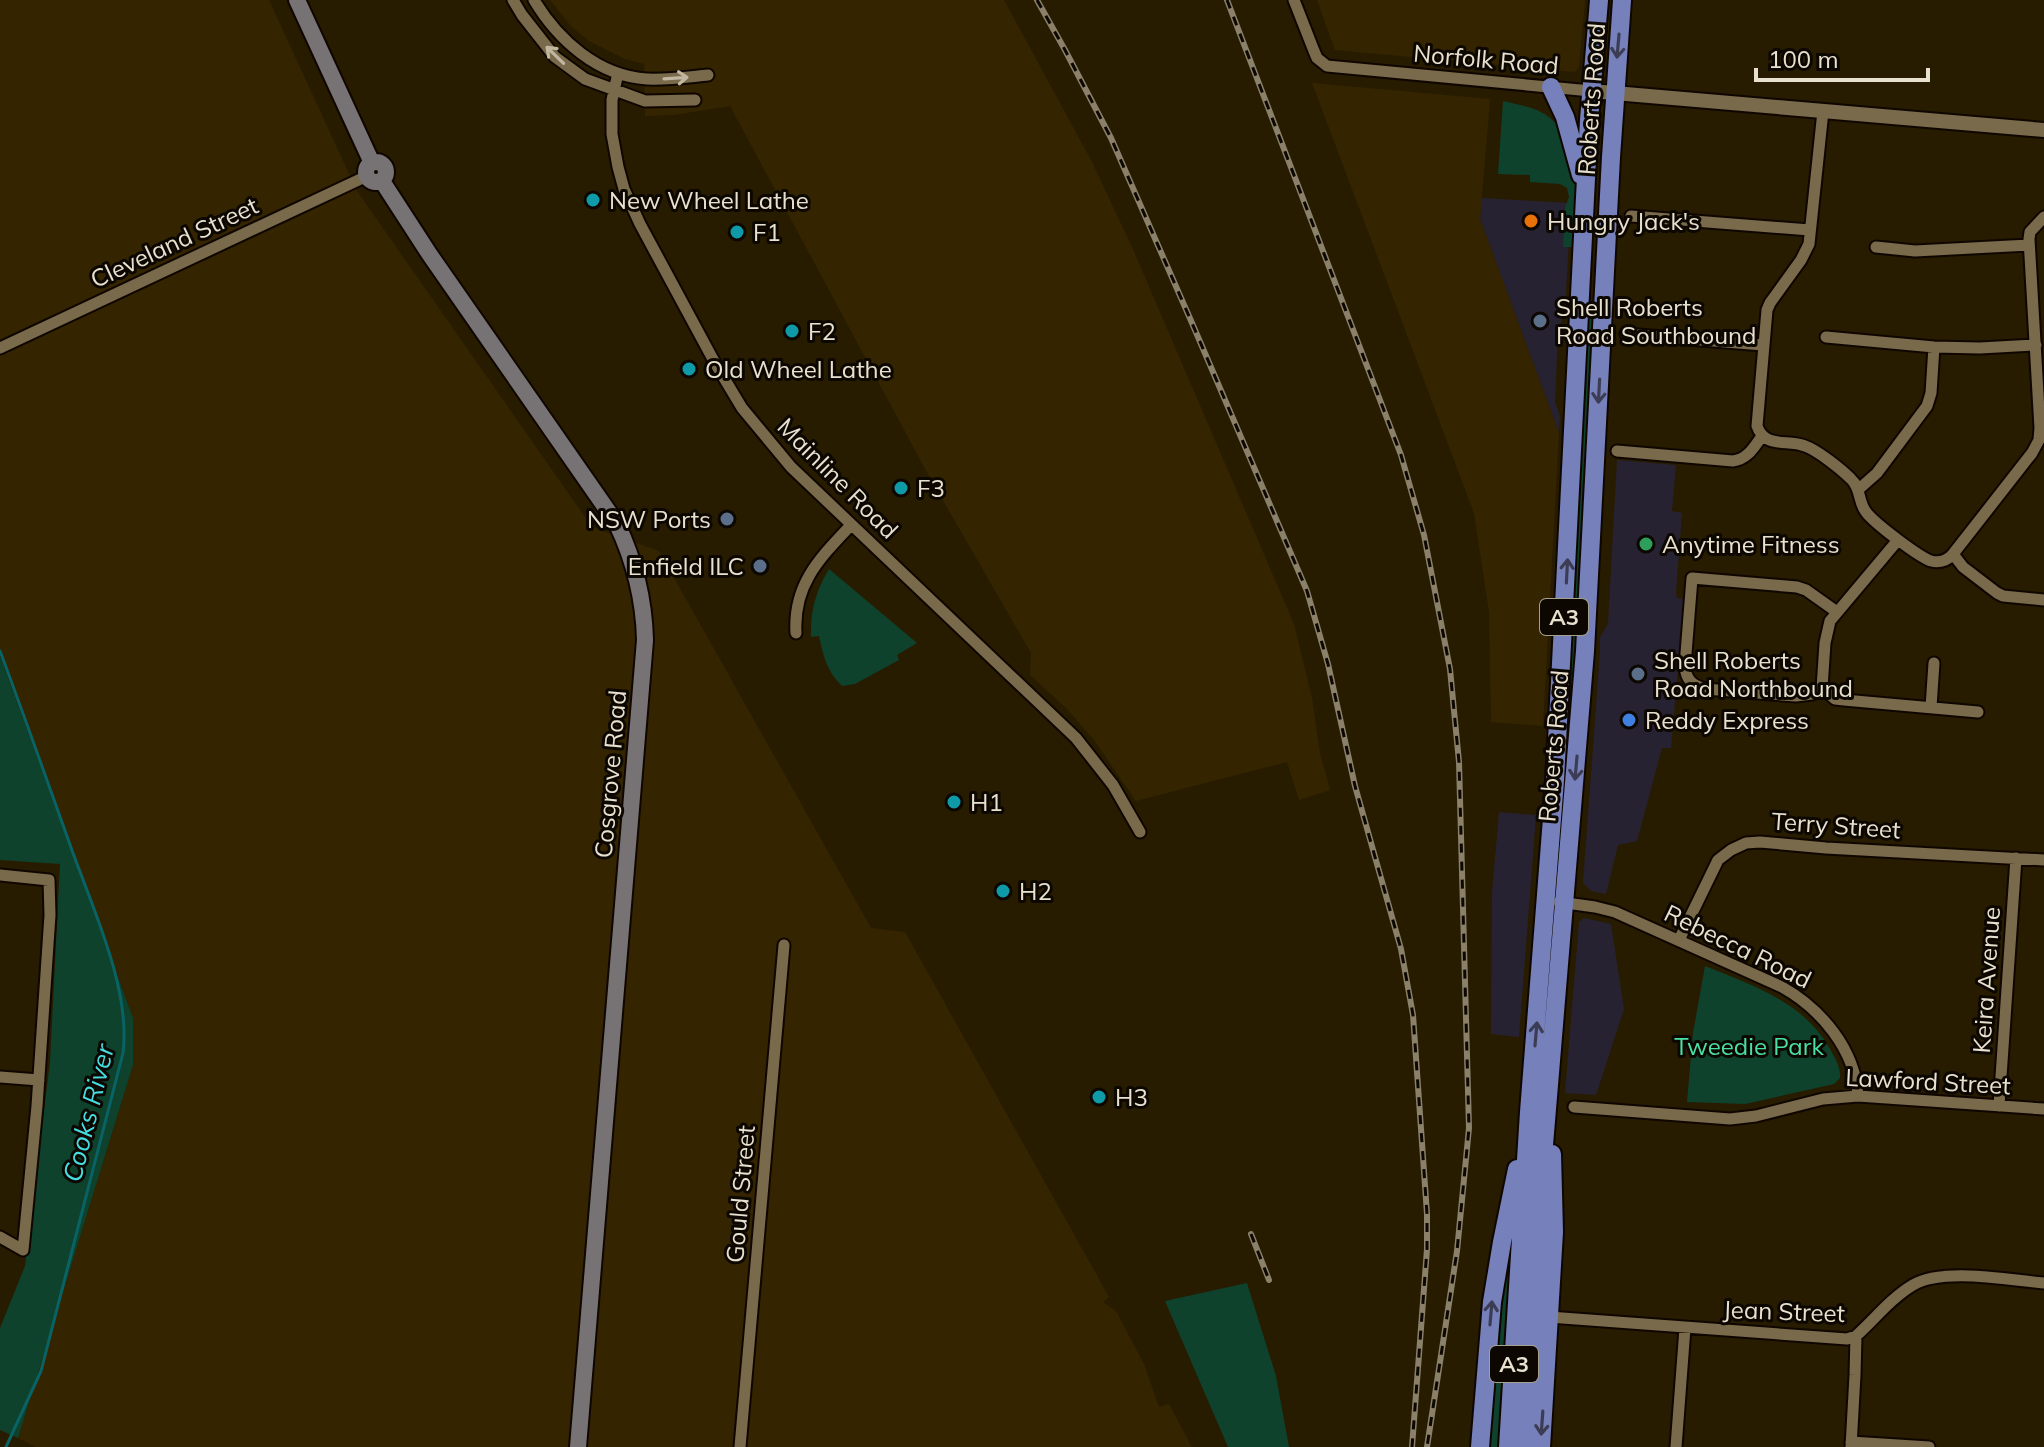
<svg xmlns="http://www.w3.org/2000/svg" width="2044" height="1447" font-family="Mulish,sans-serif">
<rect width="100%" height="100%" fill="#281c00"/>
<path fill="#272231" d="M1481,198L1571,203L1565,310L1558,331L1555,402L1560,416L1559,433L1480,219Z
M1617,460L1676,465L1672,511L1682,513L1676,593L1677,598L1684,599L1671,748H1662L1637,841L1618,845L1606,894L1591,891L1583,883L1600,652V637L1608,624Z
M1499,812L1536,815L1519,1037L1491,1034L1492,892Z
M1584,918L1611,924L1624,1009L1596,1095L1565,1093L1579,922Z"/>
<path fill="#342500" d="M0,0H269L357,191L592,527L659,551L871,928L905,932L1109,1297L1103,1302L1116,1311L1144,1364L1159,1407L1169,1404L1192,1447H36L18,1438L133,1065V1018L0,649Z
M550,0H1004L1092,162L1132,247L1294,624L1312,698L1320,753L1330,790L1299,800L1287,762L1136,801L1094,740L1066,708L1030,675L1031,653L930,478L730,106L674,115L645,116L644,64L625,59L589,41L571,26Z
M1317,0H1585L1579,67L1575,72L1335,50Z
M1312,83L1490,99L1480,219L1559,433L1543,726L1491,722L1489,612L1474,513Z"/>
<path fill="#0e422d" d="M1503,101C1523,106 1544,108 1557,125L1563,122L1576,178L1575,247H1563L1565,208L1569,197L1567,188L1560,184L1530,182V175L1498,174Z
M1589,307H1595L1576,655L1567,772H1564Z
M829,569L917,643L897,655L899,660L855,684L842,686C827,672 823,655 819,636L811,637C810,611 816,591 829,569Z
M0,656L133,1018V1065L18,1438L0,1430V1328L25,1266L50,1062L60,864L0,860Z
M1705,966C1752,985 1804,1002 1830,1049C1835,1058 1841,1067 1840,1078L1834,1084L1745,1104L1687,1102L1693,1033Z
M1515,1217L1499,1447H1485L1494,1334Z
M1247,1283L1276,1376L1289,1447H1228L1165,1301Z"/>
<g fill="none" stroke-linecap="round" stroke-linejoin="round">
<path stroke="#096365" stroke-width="3" d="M0,651C25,718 49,786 73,853C94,911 131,991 123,1053L41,1371L6,1447"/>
<defs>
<path id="minor" d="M513,0L522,15L555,57L585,79L645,101L695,100
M534,0C558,40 598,76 647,79C667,80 688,77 708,75
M1294,0L1314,51L1317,58L1327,66L1591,91
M618,73L612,100V134L618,167L624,189L640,224L715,363L742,408L791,467L1076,738L1113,785L1140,832
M1823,111L1809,244L1801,260L1770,303L1767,310L1757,426C1765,449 1787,439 1805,446C1817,450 1841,469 1851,479C1861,488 1858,502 1866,512C1874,523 1919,557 1931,561C1940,563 1947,561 1953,554L2032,453L2039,440L2040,428L2029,239L2030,232L2044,217
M1631,216L1810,230
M1876,247L1915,251L2029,245
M1626,334L1763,345
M1826,337L1934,347L1980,348L2036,345
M0,348L367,176
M1617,451L1733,461C1748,459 1754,447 1762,436
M1859,489L1877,473L1927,406L1931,393L1934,347
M1953,554L1963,567L1997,593L2003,596L2044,600
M1837,612L1806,590L1797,587L1692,578L1685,666C1686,680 1692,685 1705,689L1796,696L1812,694L1822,688L1825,643L1830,621L1898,540
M796,633C793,584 820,558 851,525
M1822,688L1835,699L1844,700L1978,712
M1931,707L1934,663
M0,875L49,880L50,915L37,1106L23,1250L0,1237
M1559,902L1595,907L1615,912L1782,987C1821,1009 1855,1049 1858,1096
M1679,940L1718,860L1731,850L1746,843L1760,842L1826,848L2044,860
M0,1077L39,1080
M1999,1106L2016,858
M1574,1107L1730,1119L1756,1116L1823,1099L1858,1096L2044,1109
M1549,1317L1847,1339L1856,1336C1874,1320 1891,1298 1913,1285C1942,1267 2009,1280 2044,1283
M1851,1442L1929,1447
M740,1447L784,945
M1676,1447L1685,1328
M1851,1447L1855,1375L1856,1336"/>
<path id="tertiary" d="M1591,91L2044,130"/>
<path id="secondary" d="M297,0L372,163
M366 172a10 10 0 1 1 20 0a10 10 0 1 1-20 0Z
M382,181L430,255L617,524C635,562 644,598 645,640L578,1447"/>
<path id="trunk" d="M1551,87L1565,117L1581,175
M1480,1447L1492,1302L1502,1242L1517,1169
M1508,1447L1529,1112L1555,780L1589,120L1599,0
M1524,1447L1540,1193L1585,651L1611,157L1622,0
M1541,1447L1554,1232L1552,1154"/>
</defs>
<use href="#minor" stroke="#100600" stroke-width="15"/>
<use href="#tertiary" stroke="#100600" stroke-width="18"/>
<use href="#secondary" stroke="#100600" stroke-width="20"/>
<use href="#trunk" stroke="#100600" stroke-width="22"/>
<use href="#minor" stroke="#786a4a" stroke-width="11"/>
<use href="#tertiary" stroke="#786a4a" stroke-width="14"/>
<use href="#secondary" stroke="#777274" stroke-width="16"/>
<use href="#trunk" stroke="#7680bb" stroke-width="18"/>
<defs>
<path id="rail" d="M1037,0L1065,50L1111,138L1192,323L1307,591L1328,664L1355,786L1401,949L1413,1015L1427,1214V1249L1412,1447
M1227,0L1401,455L1424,535L1450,669L1459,762L1469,1128L1457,1251L1427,1447
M1251,1234L1269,1280"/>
</defs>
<use href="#rail" stroke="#8b816b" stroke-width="6"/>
<use href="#rail" stroke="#0c0701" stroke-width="3" stroke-dasharray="9" stroke-linecap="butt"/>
</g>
<defs><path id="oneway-shaft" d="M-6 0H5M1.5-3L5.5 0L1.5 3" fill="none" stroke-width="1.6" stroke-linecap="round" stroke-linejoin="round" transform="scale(2)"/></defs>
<g stroke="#3c3d55">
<use href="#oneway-shaft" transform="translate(1618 46) rotate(95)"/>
<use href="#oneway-shaft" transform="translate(1599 391) rotate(93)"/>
<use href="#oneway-shaft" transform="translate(1567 571) rotate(-87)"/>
<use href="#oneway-shaft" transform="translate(1576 768) rotate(95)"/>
<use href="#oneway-shaft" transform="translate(1536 1034) rotate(-85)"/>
<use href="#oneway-shaft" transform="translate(1491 1313) rotate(-85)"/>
<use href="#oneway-shaft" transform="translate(1542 1423) rotate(94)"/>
</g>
<g stroke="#c1b7a0">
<use href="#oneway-shaft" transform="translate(555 55) rotate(-136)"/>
<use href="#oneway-shaft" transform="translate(676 78) rotate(-4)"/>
</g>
<g fill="#0f9aa8" stroke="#0c0701" stroke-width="3">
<circle cx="593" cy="200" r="8"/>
<circle cx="737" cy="232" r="8"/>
<circle cx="792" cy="331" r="8"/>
<circle cx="689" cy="369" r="8"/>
<circle cx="901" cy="488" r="8"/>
<circle cx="954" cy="802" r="8"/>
<circle cx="1003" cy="891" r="8"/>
<circle cx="1099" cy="1097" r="8"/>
</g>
<circle fill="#e8710a" stroke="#0c0701" stroke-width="3" cx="1531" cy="221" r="8"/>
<g fill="#5c6f8a" stroke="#0c0701" stroke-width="3">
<circle cx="1540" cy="321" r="8"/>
<circle cx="727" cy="519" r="8"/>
<circle cx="760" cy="566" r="8"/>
<circle cx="1638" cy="674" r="8"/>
</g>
<circle fill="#2e9e5b" stroke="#0c0701" stroke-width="3" cx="1646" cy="544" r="8"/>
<circle fill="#3f7fe0" stroke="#0c0701" stroke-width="3" cx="1629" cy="720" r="8"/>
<g text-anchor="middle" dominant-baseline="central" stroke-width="6" stroke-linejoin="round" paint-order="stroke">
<g fill="#0c0701" stroke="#a6a091" stroke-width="2">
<rect x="1540" y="599" width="48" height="36" rx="6"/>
<rect x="1490" y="1346" width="48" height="36" rx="6"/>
</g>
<g font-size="22" font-weight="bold" fill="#e8e1cf">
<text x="1564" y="617">A3</text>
<text x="1514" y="1364">A3</text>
</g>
<g font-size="24" fill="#e8e1cf" stroke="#0c0701">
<text transform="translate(1486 59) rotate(5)">Norfolk Road</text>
<text transform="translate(1591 99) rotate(-86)">Roberts Road</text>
<text transform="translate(174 242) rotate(-25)">Cleveland Street</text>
<text transform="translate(838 478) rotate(45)">Mainline Road</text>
<text transform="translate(1553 746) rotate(-85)">Roberts Road</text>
<text transform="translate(610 774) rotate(-85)">Cosgrove Road</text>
<text transform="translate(1836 825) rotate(4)">Terry Street</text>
<text transform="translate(1738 946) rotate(26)">Rebecca Road</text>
<text transform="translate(1986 980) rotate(-86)">Keira Avenue</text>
<text transform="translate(1928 1081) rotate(3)">Lawford Street</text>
<text transform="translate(740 1194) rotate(-85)">Gould Street</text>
<text transform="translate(1784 1311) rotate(2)">Jean Street</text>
</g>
<g font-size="24" fill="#e8e1cf" stroke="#0c0701" text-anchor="start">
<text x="609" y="200">New Wheel Lathe</text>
<text x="1547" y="221">Hungry Jack's</text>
<text x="753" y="232">F1</text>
<text x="1556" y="307">Shell Roberts<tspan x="1556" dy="28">Road Southbound</tspan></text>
<text x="808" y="331">F2</text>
<text x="705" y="369">Old Wheel Lathe</text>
<text x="917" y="488">F3</text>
<text x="711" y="519" text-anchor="end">NSW Ports</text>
<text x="1662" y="544">Anytime Fitness</text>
<text x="744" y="566" text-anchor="end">Enfield ILC</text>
<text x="1654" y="660">Shell Roberts<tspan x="1654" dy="28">Road Northbound</tspan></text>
<text x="1645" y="720">Reddy Express</text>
<text x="970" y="802">H1</text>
<text x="1019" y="891">H2</text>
<text x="1115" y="1097">H3</text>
</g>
<g font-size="24" fill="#49e0a3" stroke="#0c0701">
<text x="1749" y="1046">Tweedie Park</text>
</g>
<g font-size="26" font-style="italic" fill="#45dde0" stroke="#0c0701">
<text transform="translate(88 1113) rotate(-76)">Cooks River</text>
</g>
</g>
<path d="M1756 68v12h172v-12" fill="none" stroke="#e8e1cf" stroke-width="4"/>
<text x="1768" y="68" font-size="24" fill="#e8e1cf" stroke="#0c0701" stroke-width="6" paint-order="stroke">100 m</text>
</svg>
